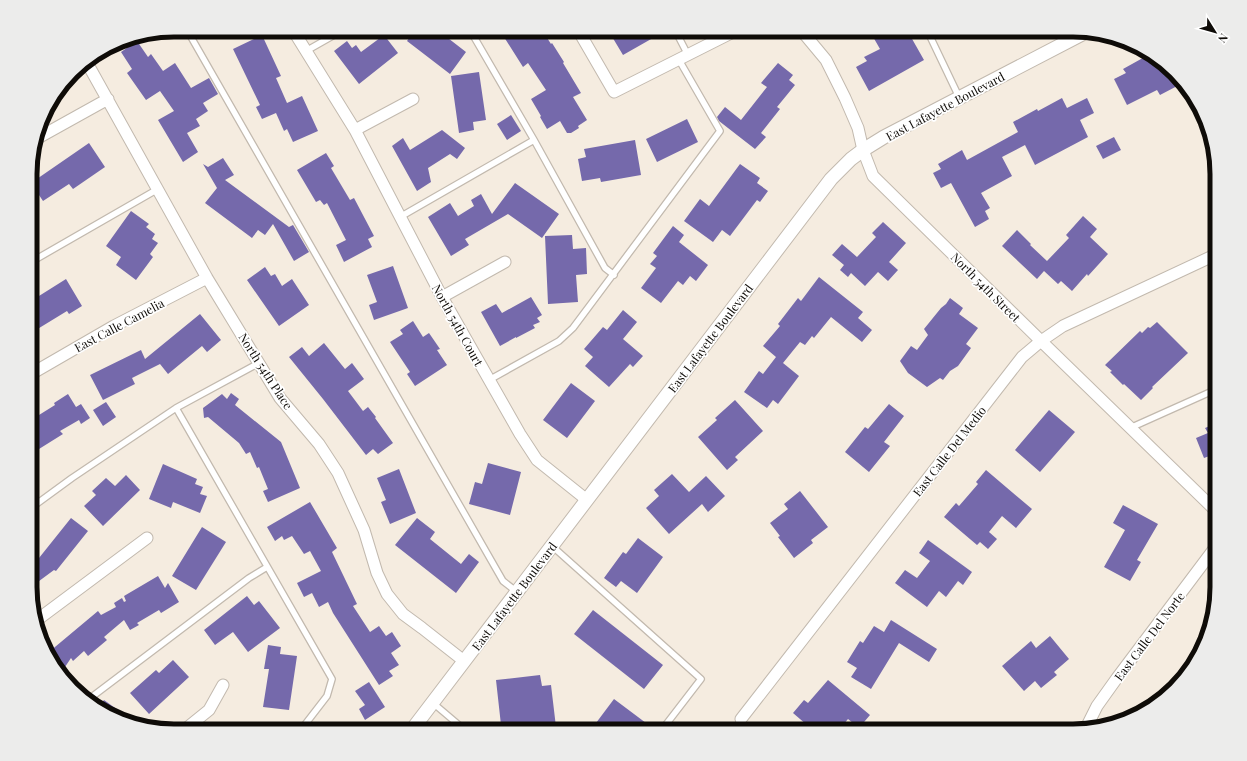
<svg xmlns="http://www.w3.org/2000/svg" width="1247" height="761" font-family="'Playfair Display',serif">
<rect width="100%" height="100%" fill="#f5ece0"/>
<path fill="#7569ab" d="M415,30H448L444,35L466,52L450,74L407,41Z
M515,30H542L551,44L552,43L564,62L563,63L581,93L573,97L587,120L578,126L579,128L571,133H567L560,121L547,129L540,117L541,116L531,99L546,90L528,63L523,67L504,37Z
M608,30H667L623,55Z
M881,30H907L924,60L869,91L856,67L867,61L864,57L880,49L872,35Z
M262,35L281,76L276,78L287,103L302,96L318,131L293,142L287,129L284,131L276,113L262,119L256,107L260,105L233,49Z
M384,35L398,53L359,84L334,51L347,41L352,48L356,45L361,52Z
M137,41L148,57L151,54L163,71L175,63L191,88L209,78L218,94L203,103L208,111L196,119L200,126L187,133L198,152L183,162L158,120L174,111L160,91L146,100L127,73L132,69L121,52Z
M1150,54L1181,84L1160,95L1157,90L1127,105L1114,79L1126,73L1123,69Z
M778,63L793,75L789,80L795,85L777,107L780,109L761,133L766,137L755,149L719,121L717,117L725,107L741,120L767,87L761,83Z
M479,72L486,120L473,122L474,130L459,133L451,76Z
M1062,98L1067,108L1087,98L1094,113L1080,120L1088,137L1035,165L1025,145L1002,157L1012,176L981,193L990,208L985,211L989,219L975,227L951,183L941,188L933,173L941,169L938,164L962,150L967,160L1018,132L1013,122L1037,109L1038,111Z
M511,115L521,131L507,140L497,124Z
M687,119L698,142L657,162L646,139Z
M442,130L465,148L457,159L450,154L428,168L431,182L417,191L392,146L403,138L410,150Z
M1114,137L1121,150L1103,159L1096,146Z
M635,140L641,175L601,182L600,178L582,181L578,159L586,157L584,149Z
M89,143L105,167L73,189L69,184L43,201L31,183Z
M326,153L334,166L331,168L350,200L354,198L374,236L368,239L372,247L344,262L336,245L346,240L327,203L324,205L320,200L316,202L297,170Z
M223,158L234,175L225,180L289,227L293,225L309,252L294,261L273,224L265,235L258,230L252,238L205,203L217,188L203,164L208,167Z
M740,164L760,178L757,183L768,191L760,202L757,200L730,236L722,230L713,242L684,221L700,199L709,206Z
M515,183L559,214L542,238L508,214L465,239L469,245L451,256L428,217L450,203L458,216L474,206L471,200L481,194L492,214Z
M131,211L149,224L146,227L155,234L152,239L158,243L150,254L153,257L136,280L116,265L121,257L106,246Z
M1083,216L1097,229L1090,237L1108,254L1088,276L1087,274L1072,291L1061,281L1058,284L1044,271L1037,279L1002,246L1017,230L1031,244L1030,245L1047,261L1069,238L1066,235Z
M883,222L906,243L889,262L898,270L888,281L878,272L865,286L851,273L848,277L840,270L844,265L832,255L842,244L857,257L876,237L872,233Z
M673,226L684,235L679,242L708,265L696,281L690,276L683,285L678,281L661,303L641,288L656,268L650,264L657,256L653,253Z
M572,235L573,249L586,248L587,274L576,275L578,302L548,304L545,236Z
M393,266L408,308L374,320L369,305L377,302L367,275Z
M265,267L271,276L275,274L282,286L292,279L309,305L279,326L247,280Z
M819,277L863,312L858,318L872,330L862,342L831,317L814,338L812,336L805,345L800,342L783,363L799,376L778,404L773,400L767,408L744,392L759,371L763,374L776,357L763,346L780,326L778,324L798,298L801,301Z
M66,279L82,306L69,314L67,311L31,333V301Z
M531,297L542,315L537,318L540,322L533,325L535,328L516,338V337L500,346L481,312L496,304L502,313Z
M950,298L963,308L959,314L978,328L966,344L971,348L958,366L950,371L943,380L940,378L927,387L908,373L900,361L911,346L917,350L928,335L924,329L941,308L946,304Z
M623,310L637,322L623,339L643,356L633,367L630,364L609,387L585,366L593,357L584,349L603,327L607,330Z
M200,314L221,340L207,352L202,346L168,374L160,364L132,378L135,384L103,400L90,375L141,350L145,359Z
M413,321L423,337L429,333L440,349L437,350L447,365L415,386L407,374L410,372L390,342L403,334L400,330Z
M1157,322L1188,353L1152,387L1153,388L1141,400L1124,384L1123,385L1110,372L1112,371L1105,365L1140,331L1142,333L1148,327L1150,328Z
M324,343L345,369L352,363L364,379L348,391L363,411L368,407L376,417L375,418L393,443L378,454L373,449L366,455L323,399L289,357L302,347L309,356Z
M571,383L595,401L567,438L543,420Z
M231,393L239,399L235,405L281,442L300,488L268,502L263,491L268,489L259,467L257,468L250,452L246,454L239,443L208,417L204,418L203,408L222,394L227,399Z
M68,394L76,407L81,404L90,418L81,424L79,420L60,431L63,434L31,454V420L55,405L54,403Z
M735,400L763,431L735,457L738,460L727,470L698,437L717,420L715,418Z
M106,402L116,417L103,426L93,410Z
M889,404L904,416L884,442L890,446L869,472L845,452L865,427L868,429Z
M1049,410L1075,432L1040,472L1015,450Z
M1217,423V455L1215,454L1204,458L1196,438L1208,433L1205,428Z
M488,463L521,472L510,515L469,504L475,482L482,484Z
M163,464L197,479L195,484L203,487L200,494L207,496L200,513L173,502L171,508L149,499Z
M399,469L416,513L390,524L381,502L386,500L377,478Z
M986,470L1032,509L1016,528L1002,516L989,532L997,539L988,549L980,542L977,545L944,517L956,503L959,506L978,484L976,482Z
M672,474L689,492L706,476L725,496L708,512L702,504L669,534L646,508L659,496L654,490Z
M126,475L140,490L103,526L84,506L96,495L92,491L106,478L115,486Z
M800,491L828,527L811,540L813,543L794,558L778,537L780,536L770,523L788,509L784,504Z
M310,502L337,548L332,552L357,604L353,606L370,632L379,626L386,636L392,632L401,646L391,653L399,665L389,671L393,676L379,685L333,613L328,602L319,607L312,593L304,597L297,583L321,571L310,551L304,554L292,536L284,540L282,536L275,541L267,527Z
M1123,505L1158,524L1137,560L1141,562L1130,581L1104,567L1125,530L1113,523Z
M71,518L88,531L56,571L54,570L31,587V568Z
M417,518L435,532L430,539L461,564L469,554L479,562L456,593L395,545Z
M202,527L226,542L196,590L172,576Z
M638,538L663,557L637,593L621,581L616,587L604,578L623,552L626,554Z
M928,540L972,572L963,585L958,581L946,597L939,591L927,607L895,583L905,570L917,578L930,561L919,553Z
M158,576L165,588L168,583L179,602L161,613L159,610L137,623L139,625L130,630L124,620L104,637L107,640L88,656L84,651L73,661L71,658L61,673L54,667L49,652L98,611L101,615L116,607L114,603L122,598L124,602L126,601L124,596Z
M247,596L254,605L259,601L280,628L248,652L233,632L215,645L204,630Z
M593,610L663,665L644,689L574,634Z
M891,620L937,649L929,662L899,643L871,689L851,677L857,668L847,662L860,641L863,643L874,626L884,632Z
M1050,636L1069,659L1054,672L1057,675L1041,688L1035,681L1024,691L1002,666L1031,641L1036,648Z
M268,645L281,647L280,654L297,656L289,710L263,707L269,669H264Z
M173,660L189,677L149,714L130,693L156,670L159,673Z
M540,675L542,686L551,685L556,727L514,731L513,724L501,725L496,680Z
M828,680L870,715L859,728L848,719L838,731H814L793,713L804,700L808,703Z
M369,682L385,707L365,720L359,709L365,705L355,691Z
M614,699L646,723L640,731H590Z
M104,700L129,718L128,719L102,712L98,708Z"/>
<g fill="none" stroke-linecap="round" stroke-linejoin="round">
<defs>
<path id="service" d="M187,30L503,581L517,592
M470,30L534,140L605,268L614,275
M675,30L688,55
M927,30L959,97
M306,51L343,30
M400,217L534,140
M31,262L158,189
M489,380L559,341L573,328L720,131L679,60
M176,408L332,679L327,696L300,731
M1130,428L1217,389
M31,508L72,478L176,408L259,363
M552,546L701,679L661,731
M89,699L249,578L267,567
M433,703L466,731
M417,725L424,731"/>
<path id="minor" d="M293,30L355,130L442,297L520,434L537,460L587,500
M578,30L614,92L737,30
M801,30L826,60L845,98L858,128L863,150L873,176L1041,341L1217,512
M1062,30L1067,42
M86,61L207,278L280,398L319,444L338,473L364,530L377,573L387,594L403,614L422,628L464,661
M355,130L413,99
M36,139L108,99
M442,297L505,262
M31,374L114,326L207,278
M37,620L147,538
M741,719L1022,357L1041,341L1063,326L1217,254
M1085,730L1097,706L1117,678L1217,545
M183,731L209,710L223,685"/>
<path id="tertiary" d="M411,731L831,179L851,159L863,150L884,137L1084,33"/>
</defs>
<use href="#service" stroke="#c2b9ae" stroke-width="8"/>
<use href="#minor" stroke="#c2b9ae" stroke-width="13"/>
<use href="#tertiary" stroke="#c2b9ae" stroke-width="15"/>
<use href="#service" stroke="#fff" stroke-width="5.5"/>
<use href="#minor" stroke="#fff" stroke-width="11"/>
<use href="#tertiary" stroke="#fff" stroke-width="13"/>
</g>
<g text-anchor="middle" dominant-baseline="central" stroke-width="3.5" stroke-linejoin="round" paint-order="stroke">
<g font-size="12" fill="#0f0c08" stroke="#fff">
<text transform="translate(945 106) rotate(-28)">East Lafayette Boulevard</text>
<text transform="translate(986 287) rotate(45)">North 54th Street</text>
<text transform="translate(119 325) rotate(-28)">East Calle Camelia</text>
<text transform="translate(458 325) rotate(61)">North 54th Court</text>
<text transform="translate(710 338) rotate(-53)">East Lafayette Boulevard</text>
<text transform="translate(266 371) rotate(57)">North 54th Place</text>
<text transform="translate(949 451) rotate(-52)">East Calle Del Medio</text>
<text transform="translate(514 596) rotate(-53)">East Lafayette Boulevard</text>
<text transform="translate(1149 636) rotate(-53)">East Calle Del Norte</text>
</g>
</g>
<path d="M0 0H1247V761H0ZM174 37H1073A137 137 0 0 1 1210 174V587A137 137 0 0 1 1073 724H174A137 137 0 0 1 37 587V174A137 137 0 0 1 174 37Z" fill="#ececeb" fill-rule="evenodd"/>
<path fill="none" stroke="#0f0c08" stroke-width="5" d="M174 37H1073A137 137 0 0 1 1210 174V587A137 137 0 0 1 1073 724H174A137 137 0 0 1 37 587V174A137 137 0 0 1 174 37Z"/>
<g transform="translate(1215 32) rotate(127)" stroke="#ffffff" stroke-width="3" paint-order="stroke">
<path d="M0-3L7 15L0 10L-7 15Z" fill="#0f0c08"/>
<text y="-6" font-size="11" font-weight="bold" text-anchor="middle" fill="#0f0c08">N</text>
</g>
</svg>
